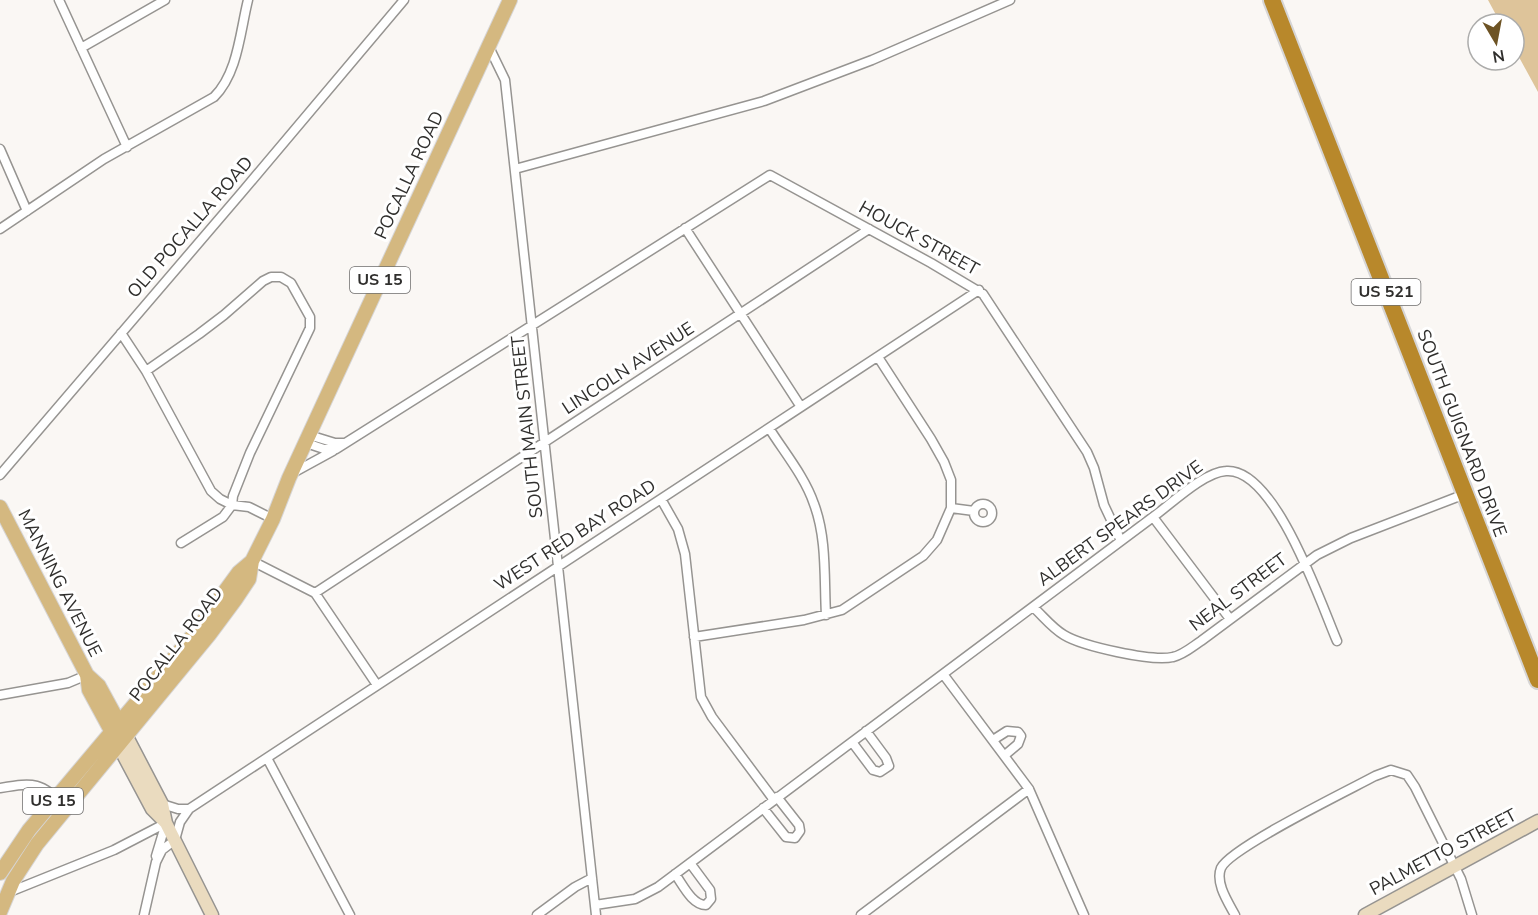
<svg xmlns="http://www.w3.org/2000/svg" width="1538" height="915" font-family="'Nunito Sans',sans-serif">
<rect width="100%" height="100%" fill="#faf7f4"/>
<path fill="#dec49a" d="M1488,0H1538V92L1514,48V24H1501Z"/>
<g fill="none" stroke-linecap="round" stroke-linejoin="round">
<defs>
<path id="street" d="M59,0L127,147
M488,45L505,80L596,915
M81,48L165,0
M0,149L27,211
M515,169L764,101L872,60L1010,0
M685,228L801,407
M0,229L104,159L214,97C238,73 240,32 248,0
M121,333L146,371L211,491L220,499L232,505L233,496L250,453L310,328V317L291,283L281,277H271L263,281L224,315L199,334L146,371
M769,428C784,452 805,477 814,504C827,538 824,579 826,615
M309,435L335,443H344
M306,443L324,449H336L770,175L931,263L983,294L1087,452L1094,468L1104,505L1121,541
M291,474L333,451
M0,475L243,191L404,0
M661,499L678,529L685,554L701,697L712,717L774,800
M974 513a9 9 0 1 1 18 0a9 9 0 1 1-18 0Z
M951,508L974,511
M1153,517L1230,619
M181,543L223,517L232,505L249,507L273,519
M252,561L315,593L377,685
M315,593L869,229
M1033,607C1043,616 1052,628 1064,635C1082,646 1152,662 1173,657C1183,655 1192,647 1201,641L1317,555L1351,538L1465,494
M694,637L804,620L842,610L923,556L937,540L951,508V480L944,462L931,439L878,357
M943,674L1029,789L1084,915
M0,695L68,683L87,675
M993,740L1007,731L1018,732L1021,736L1018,744L1005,755
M852,742L873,770L880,772L889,766L886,758L866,731
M267,758L350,915
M0,788C36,782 39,782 67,807
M162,804L178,809H189
M763,808L786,837L795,838L800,831L799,825L777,797
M156,856L166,823
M675,874C683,885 692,905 706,905L711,899L710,890L690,863
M7,893L114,850L166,823
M595,905L635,899L658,887L1153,517C1171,504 1204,472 1226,471C1275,467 1321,604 1337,641
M144,915L156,862L162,850L175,840L180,822L189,809L979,290
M537,915L575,887L592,878
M861,915L1029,789
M1235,915C1228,902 1215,883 1221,868C1230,848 1349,790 1375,776L1391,770L1407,775L1415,787L1461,879L1472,915"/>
<path id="secondary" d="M126,735L162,804L166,823L212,915
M118,745L152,809L166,823
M1365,915L1538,821"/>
<path id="primary" d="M0,507L87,675L89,690L115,738
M87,675L99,686L123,730
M0,873L29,830L193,635L239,572L252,561
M0,912L13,881L37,844L209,635L235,600L249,579L252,561L273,519L289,478L510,0"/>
<path id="highway" d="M1272,0L1538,680"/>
</defs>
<use href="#street" stroke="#969491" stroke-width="11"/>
<use href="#secondary" stroke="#969491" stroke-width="15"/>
<use href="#primary" stroke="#d6d5d5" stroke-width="16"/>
<use href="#highway" stroke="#d6d5d5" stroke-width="20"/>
<use href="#street" stroke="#fff" stroke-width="8"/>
<use href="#secondary" stroke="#eadbbf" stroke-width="12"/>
<use href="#primary" stroke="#d4b880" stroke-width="14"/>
<use href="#highway" stroke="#b8882b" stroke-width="16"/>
</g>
<g text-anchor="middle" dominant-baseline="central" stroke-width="6" stroke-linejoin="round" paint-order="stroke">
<g fill="#fff" stroke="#6e6d6c" stroke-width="1.5">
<rect x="350" y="267" width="60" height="26" rx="4.5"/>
<rect x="1351.5" y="279" width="69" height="26" rx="4.5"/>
<rect x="23" y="788" width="60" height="26" rx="4.5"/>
</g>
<g font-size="16" font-weight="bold" fill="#302f2d">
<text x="380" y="280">US 15</text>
<text x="1386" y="292">US 521</text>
<text x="53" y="801">US 15</text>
</g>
<g font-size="18" fill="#302f2d" stroke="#fff">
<text transform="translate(409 175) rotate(-65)">POCALLA ROAD</text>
<text transform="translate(190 227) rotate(-49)">OLD POCALLA ROAD</text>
<text transform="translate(919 238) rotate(29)">HOUCK STREET</text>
<text transform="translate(628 368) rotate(-33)">LINCOLN AVENUE</text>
<text transform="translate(527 427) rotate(-96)">SOUTH MAIN STREET</text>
<text transform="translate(1462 433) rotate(69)">SOUTH GUIGNARD DRIVE</text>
<text transform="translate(1120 523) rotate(-36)">ALBERT SPEARS DRIVE</text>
<text transform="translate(575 535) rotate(-33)">WEST RED BAY ROAD</text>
<text transform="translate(60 583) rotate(63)">MANNING AVENUE</text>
<text transform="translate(1238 592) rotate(-37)">NEAL STREET</text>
<text transform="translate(176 644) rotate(-52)">POCALLA ROAD</text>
<text transform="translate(1443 852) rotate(-28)">PALMETTO STREET</text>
</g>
</g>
<g transform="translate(1496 42) rotate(170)"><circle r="28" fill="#ffffff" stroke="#acacab" stroke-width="1.5"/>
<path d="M0-4.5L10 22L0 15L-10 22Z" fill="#6d5324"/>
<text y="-9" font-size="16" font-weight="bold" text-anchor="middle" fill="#302f2d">N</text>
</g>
</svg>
